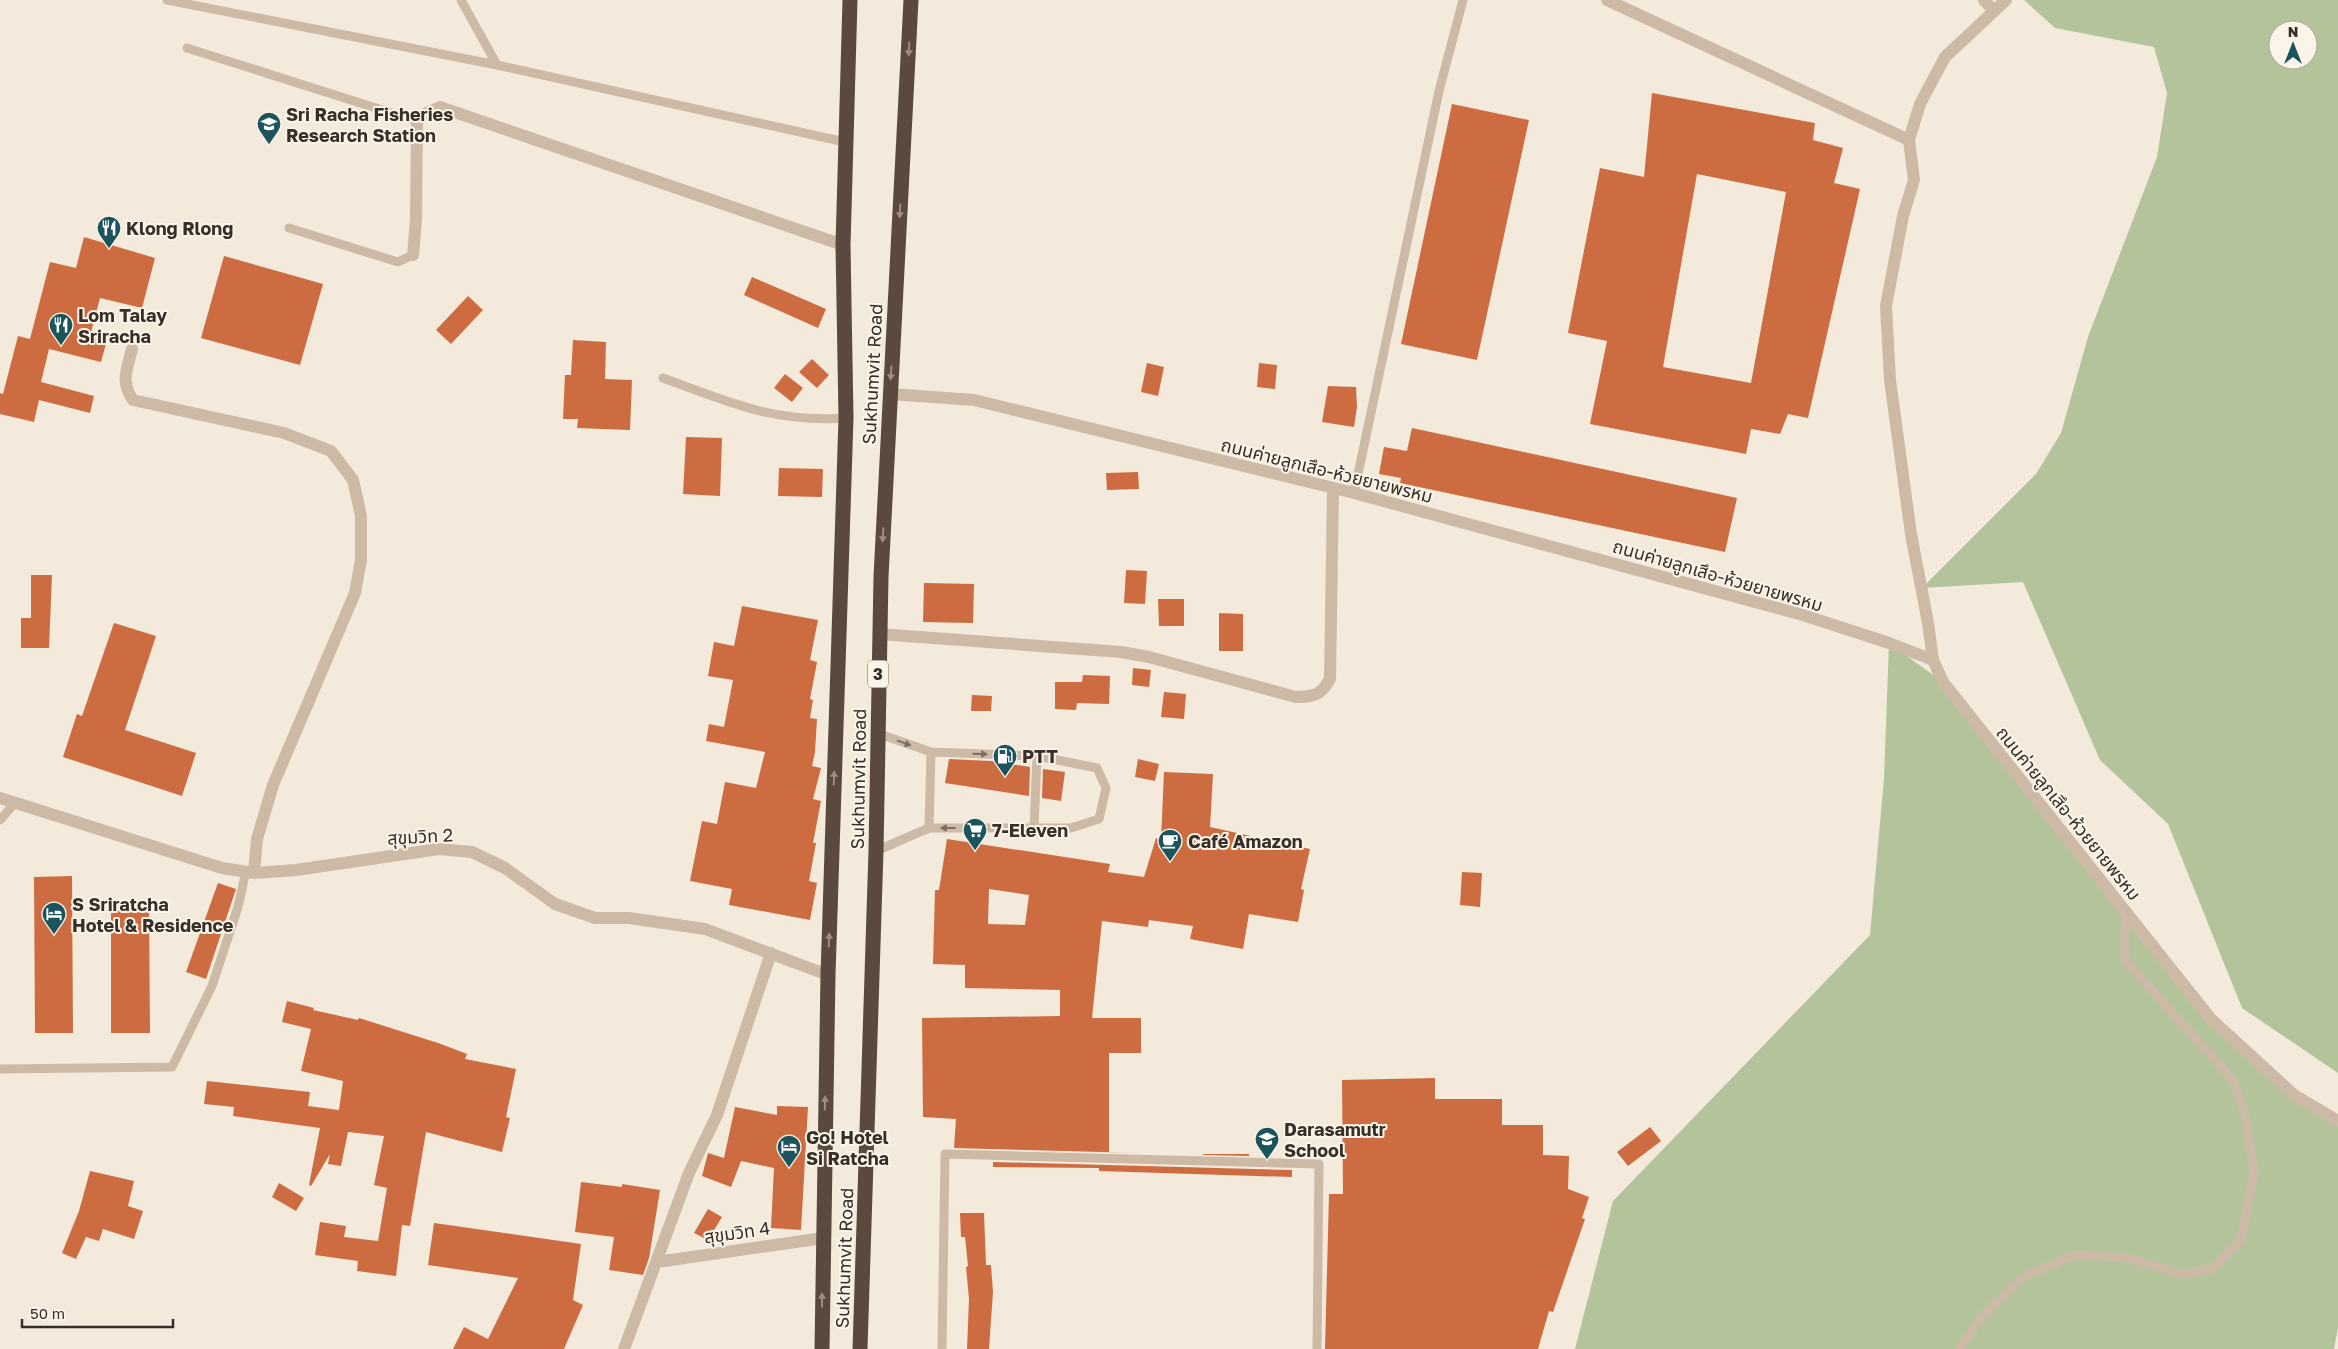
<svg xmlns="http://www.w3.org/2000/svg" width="2338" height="1349" font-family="'Golos Text','Noto Sans Thai',sans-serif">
<rect width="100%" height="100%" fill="#f3eadc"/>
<path fill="#b3c49b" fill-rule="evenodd" d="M2024,0H2338V1073L2242,1008L2168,824L2100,760L2023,582L1922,588L2036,474L2061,433L2088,337L2157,157L2167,93L2154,47L2055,28ZM2278,30H2308V60H2278Z
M1889,643L1943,682L2211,1019L2294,1095L2338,1121V1328L2334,1349H1575L1613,1201L1870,935L1884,778Z"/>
<path fill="#cd6c40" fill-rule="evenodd" d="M1652,93L1815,123L1813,140L1843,148L1834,183L1860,189L1808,418L1788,414L1780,434L1751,429L1746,454L1590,424L1607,341L1568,333L1600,168L1644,177ZM1697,174L1786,192L1751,383L1663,367Z
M1452,104L1529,120L1477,360L1401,344Z
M84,237L155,258L142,308L100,298L90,336L107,340L101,362L49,349L41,382L94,396L90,413L39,400L34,422L0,414V393L3,394L18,336L30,339L50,262L76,268Z
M224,256L323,284L300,365L201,338Z
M752,277L826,309L818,328L744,295Z
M468,296L483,310L451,344L436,330Z
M573,340L606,342L605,379L632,380L630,430L577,428L578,419H563L565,375H571Z
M812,359L829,375L817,388L799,372Z
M1147,363L1164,367L1158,396L1141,392Z
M1259,363L1277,365L1275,389L1257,387Z
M785,374L803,388L792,402L774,388Z
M1328,386L1356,387L1357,407L1354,427L1322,422Z
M1412,428L1737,498L1725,552L1400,483L1401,478L1379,474L1384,447L1407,451Z
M686,437L722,438L720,496L683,494Z
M779,468L823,469L822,497L778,496Z
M1138,472L1139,489L1107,490L1106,473Z
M1126,570L1147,571L1145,604L1124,603Z
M31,575H52L49,648H21V618H31Z
M924,583L974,584L973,623L923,622Z
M1158,599H1184V626H1159Z
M742,606L818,620L810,660L817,662L810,699L813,700L810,718L817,719L815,752L812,766L821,768L813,799L821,801L813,843H816L809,881L817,883L810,920L729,905L732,889L690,881L702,821L717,824L725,782L756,788L765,752L706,741L709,724L724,727L733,680L708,676L714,642L734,646Z
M1219,613L1243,614V651H1219Z
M114,623L156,636L125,730L196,753L182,796L63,757L77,714L82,716Z
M1133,668L1151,670L1149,687L1132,685Z
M1083,675L1110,676L1109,704L1077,703L1076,710L1055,709V682H1082Z
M1164,692L1186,694L1184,719L1161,717Z
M972,695L992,696L991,711H971Z
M949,759L991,761L1030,767L1029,796L945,783Z
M1138,759L1159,764L1155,781L1135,777Z
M1043,769L1065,772L1061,801L1042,798Z
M1164,772L1213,774L1210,827L1310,849L1301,889L1304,890L1298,922L1249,914L1243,949L1190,939L1193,926L1149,920L1148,927L1102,921L1092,1018H1141V1053H1109V1152L1141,1153L954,1148L956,1119L923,1117L922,1018L1060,1016V990L965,988V965L933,964L935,890H939L947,839L1110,864L1108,872L1144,877L1156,838L1161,840ZM989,889L1029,895L1025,925L988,924Z
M1462,872L1482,873L1480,907L1460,905Z
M72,876L73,1033H35L34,877Z
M218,883L236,889L206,979L186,972Z
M111,907H149L150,1033H111Z
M287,1001L314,1008L313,1010L358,1020L359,1018L438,1043L467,1054L465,1059L516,1069L506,1117L510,1118L502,1152L426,1132L410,1226L402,1225L396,1276L357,1271L358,1261L315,1255L320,1222L346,1226L344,1237L378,1241L387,1188L374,1185L384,1136L348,1132L341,1166L328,1164L330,1154L311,1186L309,1185L320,1128L233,1116L234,1107L204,1104L207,1081L310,1092L308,1106L339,1110L343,1081L301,1071L311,1029L282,1022Z
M1435,1078V1099H1502V1125H1543V1155L1569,1156L1568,1189L1589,1197L1582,1218L1585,1219L1553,1312L1549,1311L1538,1349H1325L1329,1194H1343L1342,1080Z
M777,1106L808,1107L801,1230L771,1228L774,1168L741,1161L731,1187L702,1176L708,1153L724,1158L735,1107L777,1115Z
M1650,1127L1661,1141L1628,1166L1617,1152Z
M1203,1154H1249V1156L1203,1155Z
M993,1162L1292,1170V1177L1099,1171V1168L993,1167Z
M90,1171L134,1181L128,1206L143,1211L134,1239L103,1229L99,1241L86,1237L76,1259L62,1253L79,1211Z
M581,1182L622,1187V1184L660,1190L649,1258L643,1275L609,1270L614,1237L575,1232Z
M279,1183L304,1198L296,1211L272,1197Z
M708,1209L722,1217L708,1240L694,1233Z
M960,1213H984L986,1265H991L993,1292L989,1349H967L969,1299L966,1267L968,1266L965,1237H961Z
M434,1223L581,1244L573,1300L583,1305L564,1349H453L464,1327L488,1339L518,1278L428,1265Z"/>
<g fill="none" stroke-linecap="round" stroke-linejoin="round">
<path stroke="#ccbaa7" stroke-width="9" d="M167,0L497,65L845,142
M461,0L497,65
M187,48L417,121
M289,228L398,262L413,255
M663,378C729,402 773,423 846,418
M1354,493L1439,91L1463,0
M0,820L15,803
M929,828L931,752
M1034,828H1071L1099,819L1106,788L1097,768L1037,756
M876,851L929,828H1034L1037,756L931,752L877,733
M0,1069L172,1067L212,986L238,907L246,871
M942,1349L945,1154L1319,1164L1317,1349
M1959,1349L1983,1315L2023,1277L2074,1255L2123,1257L2183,1274L2213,1268L2241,1240L2254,1172L2245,1114L2233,1080L2125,960L2124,936L2127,914"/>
<path stroke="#ccbaa7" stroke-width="12" d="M1607,0L1909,140
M1984,0L1994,11
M413,255L416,220L417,121L423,115L440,107L843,245
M132,349C127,369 120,382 133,400L284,433L331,451L353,480L361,516V560L355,593L273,785L257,839L254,873
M890,394L974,400L1354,493L1803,615L1889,643L1933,660L1943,682L2211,1019L2294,1095L2338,1121
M879,634L1121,652L1149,657L1296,697C1314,697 1321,695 1330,679L1333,488
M1933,660L1928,623L1911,534L1890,380L1886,306L1903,216L1914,180L1909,140L1920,104L1945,57L2006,0
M0,798L222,868L254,873L296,870L439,849L472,852L505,868L555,904L595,918H629L705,929L828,975
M657,1262L823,1238
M624,1349L689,1173L717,1115L771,953"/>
<path stroke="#5a493e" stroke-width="15" d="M822,1349L828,975L846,418L843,245L850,0
M860,1349L876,851L881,577L911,0"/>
</g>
<defs><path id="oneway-solid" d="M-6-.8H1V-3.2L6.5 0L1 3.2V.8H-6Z" transform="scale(1.25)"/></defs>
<g fill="#9a8d82">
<use href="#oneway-solid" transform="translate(909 49) rotate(93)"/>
<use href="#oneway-solid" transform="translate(900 211) rotate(93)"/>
<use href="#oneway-solid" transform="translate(891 373) rotate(93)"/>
<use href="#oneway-solid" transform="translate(883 535) rotate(93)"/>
<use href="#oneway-solid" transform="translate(834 778) rotate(-88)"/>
<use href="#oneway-solid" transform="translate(829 940) rotate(-88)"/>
<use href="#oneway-solid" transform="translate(825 1103) rotate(-89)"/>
<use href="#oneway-solid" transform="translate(822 1300) rotate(-90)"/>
</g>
<g fill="#7b6d61">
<use href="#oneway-solid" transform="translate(904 743) rotate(20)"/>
<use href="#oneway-solid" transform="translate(980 754) rotate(2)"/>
<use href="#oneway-solid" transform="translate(948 828) rotate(180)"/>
</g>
<defs>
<symbol id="university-pin" viewBox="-11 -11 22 30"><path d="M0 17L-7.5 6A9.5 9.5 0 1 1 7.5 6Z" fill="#1b545c" stroke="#fbf4e8"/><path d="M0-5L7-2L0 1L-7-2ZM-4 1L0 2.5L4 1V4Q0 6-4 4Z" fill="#fff"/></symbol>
<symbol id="restaurant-pin" viewBox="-11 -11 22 30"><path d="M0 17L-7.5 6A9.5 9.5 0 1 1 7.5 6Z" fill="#1b545c" stroke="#fbf4e8"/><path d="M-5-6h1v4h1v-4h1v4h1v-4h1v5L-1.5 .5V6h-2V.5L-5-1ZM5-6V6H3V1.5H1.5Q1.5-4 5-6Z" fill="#fff"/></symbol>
<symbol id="fuel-pin" viewBox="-11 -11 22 30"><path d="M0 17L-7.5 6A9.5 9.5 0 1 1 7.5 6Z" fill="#1b545c" stroke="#fbf4e8"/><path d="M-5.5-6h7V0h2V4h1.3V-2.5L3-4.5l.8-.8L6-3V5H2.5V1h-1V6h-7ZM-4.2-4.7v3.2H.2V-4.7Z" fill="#fff"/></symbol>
<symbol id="supermarket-pin" viewBox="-11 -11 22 30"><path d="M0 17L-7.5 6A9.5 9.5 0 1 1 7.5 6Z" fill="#1b545c" stroke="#fbf4e8"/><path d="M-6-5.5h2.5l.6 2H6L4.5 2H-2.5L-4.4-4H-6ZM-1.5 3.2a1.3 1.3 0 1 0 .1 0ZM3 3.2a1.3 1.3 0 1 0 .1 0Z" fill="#fff"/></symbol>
<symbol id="cafe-pin" viewBox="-11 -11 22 30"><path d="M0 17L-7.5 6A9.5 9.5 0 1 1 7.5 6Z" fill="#1b545c" stroke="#fbf4e8"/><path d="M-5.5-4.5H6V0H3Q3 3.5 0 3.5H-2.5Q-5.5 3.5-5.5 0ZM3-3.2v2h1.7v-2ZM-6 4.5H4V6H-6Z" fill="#fff"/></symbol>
<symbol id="hotel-pin" viewBox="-11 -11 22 30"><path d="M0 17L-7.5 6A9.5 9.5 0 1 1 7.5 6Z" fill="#1b545c" stroke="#fbf4e8"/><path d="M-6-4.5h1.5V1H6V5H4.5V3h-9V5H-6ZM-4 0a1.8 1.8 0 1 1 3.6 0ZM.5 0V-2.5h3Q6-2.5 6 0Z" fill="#fff"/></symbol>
<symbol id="school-pin" viewBox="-11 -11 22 30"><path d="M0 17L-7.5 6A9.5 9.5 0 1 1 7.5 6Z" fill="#1b545c" stroke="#fbf4e8"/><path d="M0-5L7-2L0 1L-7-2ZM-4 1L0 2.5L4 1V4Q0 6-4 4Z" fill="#fff"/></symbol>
</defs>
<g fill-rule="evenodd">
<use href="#university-pin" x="255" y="110" width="28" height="38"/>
<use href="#restaurant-pin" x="95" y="214" width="28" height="38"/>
<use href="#restaurant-pin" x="47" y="311" width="28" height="38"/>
<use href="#fuel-pin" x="991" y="742" width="28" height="38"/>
<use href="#supermarket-pin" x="961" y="816" width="28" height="38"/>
<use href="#cafe-pin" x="1156" y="827" width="28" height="38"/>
<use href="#hotel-pin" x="40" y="900" width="28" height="38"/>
<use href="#school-pin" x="1253" y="1125" width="28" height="38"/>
<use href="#hotel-pin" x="775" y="1133" width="28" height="38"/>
</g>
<g text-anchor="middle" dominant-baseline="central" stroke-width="4" stroke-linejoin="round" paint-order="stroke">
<rect fill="#fbf4e8" stroke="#726962" stroke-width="1" x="868" y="660.5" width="20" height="27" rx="4"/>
<g font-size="16" font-weight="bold" fill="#382e28">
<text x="878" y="674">3</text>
</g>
<g font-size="18" font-weight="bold" fill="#382e28" stroke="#fbf4e8" text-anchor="start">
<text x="286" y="114">Sri Racha Fisheries<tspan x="286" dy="21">Research Station</tspan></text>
<text x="126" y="228">Klong Rlong</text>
<text x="78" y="315">Lom Talay<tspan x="78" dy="21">Sriracha</tspan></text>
<text x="1022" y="756">PTT</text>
<text x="992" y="830">7-Eleven</text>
<text x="1188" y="841">Café Amazon</text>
<text x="72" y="904">S Sriratcha<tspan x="72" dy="21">Hotel &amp; Residence</tspan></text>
<text x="1284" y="1129">Darasamutr<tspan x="1284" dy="21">School</tspan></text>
<text x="806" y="1137">Go! Hotel<tspan x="806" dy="21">Si Ratcha</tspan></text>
</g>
<g font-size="18" fill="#382e28" stroke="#fbf4e8">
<text transform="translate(872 374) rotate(-87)">Sukhumvit Road</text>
<text transform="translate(1327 470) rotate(14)">ถนนค่ายลูกเสึอ-ห้วยยายพรหม</text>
<text transform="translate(1718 575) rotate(16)">ถนนค่ายลูกเสึอ-ห้วยยายพรหม</text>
<text transform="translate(858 779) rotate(-89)">Sukhumvit Road</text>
<text transform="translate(2069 813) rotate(51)">ถนนค่ายลูกเสึอ-ห้วยยายพรหม</text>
<text transform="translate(420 836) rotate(-3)">สุขุมวิท 2</text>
<text transform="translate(737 1232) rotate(-8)">สุขุมวิท 4</text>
<text transform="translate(844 1258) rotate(-88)">Sukhumvit Road</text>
</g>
</g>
<g transform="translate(2293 45)"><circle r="24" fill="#fbf4e8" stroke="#ada59b"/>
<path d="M0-4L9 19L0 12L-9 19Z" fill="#1b545c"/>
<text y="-8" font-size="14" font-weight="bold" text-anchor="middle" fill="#382e28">N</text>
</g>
<path d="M22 1319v8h151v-8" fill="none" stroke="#382e28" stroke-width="2.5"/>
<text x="30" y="1319" font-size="15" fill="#382e28" stroke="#fbf4e8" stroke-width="4" paint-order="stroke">50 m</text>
</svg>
